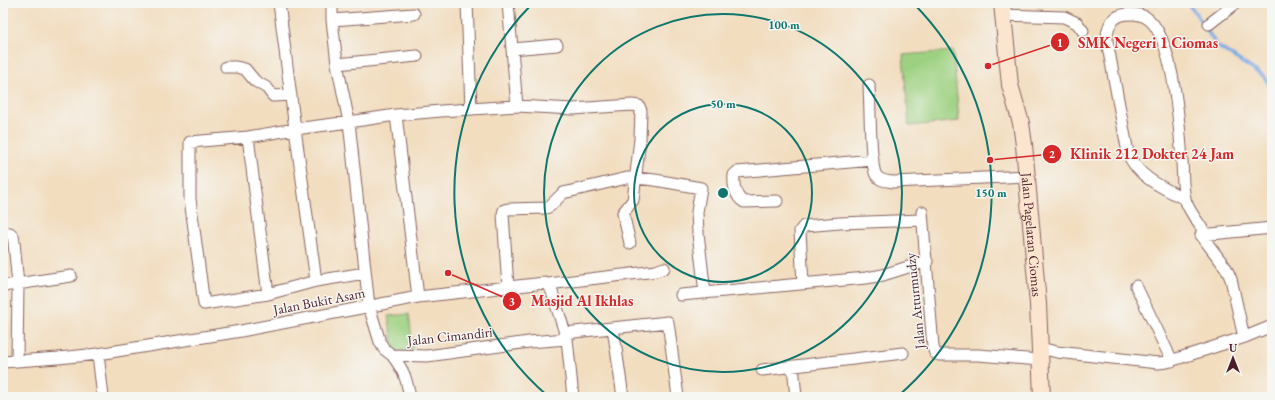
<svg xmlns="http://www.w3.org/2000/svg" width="1275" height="400" font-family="'EB Garamond',serif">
<rect width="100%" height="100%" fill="#f6f6f2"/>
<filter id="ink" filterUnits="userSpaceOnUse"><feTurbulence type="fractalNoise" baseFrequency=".025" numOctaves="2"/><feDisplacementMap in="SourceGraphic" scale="8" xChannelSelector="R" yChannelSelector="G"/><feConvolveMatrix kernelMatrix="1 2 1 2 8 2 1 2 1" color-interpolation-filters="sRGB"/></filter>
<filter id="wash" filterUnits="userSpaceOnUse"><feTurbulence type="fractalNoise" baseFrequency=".012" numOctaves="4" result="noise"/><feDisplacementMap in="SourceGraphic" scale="16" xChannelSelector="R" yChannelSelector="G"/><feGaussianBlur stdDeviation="0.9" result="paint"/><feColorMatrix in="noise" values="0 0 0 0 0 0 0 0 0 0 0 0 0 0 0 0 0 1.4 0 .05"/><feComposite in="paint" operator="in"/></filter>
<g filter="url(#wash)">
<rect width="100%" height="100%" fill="#f2ddbf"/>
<path fill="#9dd181" stroke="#747856" d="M953,51L959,121L909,126L903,55Z
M409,314L413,350L395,352L388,316Z"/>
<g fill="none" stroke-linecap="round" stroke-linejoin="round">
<path stroke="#7aaae5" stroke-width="3.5" d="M1187,3L1197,15L1217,46L1263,76L1272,87"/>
</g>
</g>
<g filter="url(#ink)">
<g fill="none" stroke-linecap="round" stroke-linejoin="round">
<defs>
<path id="minor" d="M279,3L295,129L316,281
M332,3V20L337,64L349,122L369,306L380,342L384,349L392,355L427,356L529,342L567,339
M467,3L471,109
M508,3L517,106
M1003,15L1064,17L1077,23L1083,31
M332,20L414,14
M1209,24L1236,3
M512,49L557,45
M337,64L417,56
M226,67H236L245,69L255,81L267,88L273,96L291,95
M869,85C870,100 870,166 876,175C880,181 886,181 893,182L1027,176
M396,115L418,297
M248,137L268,294
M1185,199C1163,188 1137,177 1128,153L1107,41C1106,19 1119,11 1140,15C1174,22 1180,133 1182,162C1183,174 1182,187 1185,198C1186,207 1198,222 1203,230L1201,235L1226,268L1231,279L1243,333L1245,337
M777,201L744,202C735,197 733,184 734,175L737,172L873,160
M922,212L933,347L935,353L939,355H978L1040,360
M3,233H10L13,236L14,242L18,285L17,360
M1201,235L1272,228
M365,273L316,281L268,294L204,304L190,199V142L248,137L295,129L349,122L396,115L441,111L517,106L573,109L632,105L639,106L641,111L640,139L633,200L623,213L630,243
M548,284L656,271L664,268
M803,284L800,231L804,226L840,223L922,220
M3,286L71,276
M1136,286L1172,361
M508,287L503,214L504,210L508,209L546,208L550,206L563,193L627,178H635L655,180L701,188L697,212L698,233L705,293
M681,295L866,278L883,275L927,261
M613,328L623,397
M565,333L668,322L678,397
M1040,348L1057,352L1158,363L1167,362L1245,337L1272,326
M98,354L103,397
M392,355C404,371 406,377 410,397
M3,362L58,358L98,354L241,331L418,297L545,283L551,289L567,339L573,397
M793,366L796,397
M762,370L903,353"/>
<g id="secondary">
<path id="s1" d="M1002,3L1010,85L1021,123L1024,145L1038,304L1042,397"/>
</g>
</defs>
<use href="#minor" stroke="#85625f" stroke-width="13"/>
<use href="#secondary" stroke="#85625f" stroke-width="18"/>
<use href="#minor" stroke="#fff" stroke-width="11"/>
<use href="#secondary" stroke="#fbe5cf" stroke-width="16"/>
</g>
</g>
<g fill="none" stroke="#0f766e" stroke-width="2">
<circle cx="723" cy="193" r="89"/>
<circle cx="723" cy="193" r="179"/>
<path d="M549 397A268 268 0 0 1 533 3M913 3A268 268 0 0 1 897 397"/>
</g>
<g text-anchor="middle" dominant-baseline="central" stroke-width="3" stroke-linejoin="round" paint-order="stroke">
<g font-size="14" fill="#4a1f2b" stroke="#f6f6f2">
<text stroke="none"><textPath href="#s1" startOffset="234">Jalan Pagelaran Ciomas</textPath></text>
<text transform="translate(319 301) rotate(-11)">Jalan Bukit Asam</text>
<text transform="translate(915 301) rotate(-96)">Jalan Atturmudzy</text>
<text transform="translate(450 336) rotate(-6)">Jalan Cimandiri</text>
</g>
</g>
<circle cx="723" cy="193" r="6" fill="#0f766e" stroke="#f6f6f2" stroke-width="2"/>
<g font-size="12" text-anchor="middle" font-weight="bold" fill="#0f766e" stroke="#f6f6f2" stroke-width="3" stroke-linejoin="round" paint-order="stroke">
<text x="784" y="29">100 m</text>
<text x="723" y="108">50 m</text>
<text x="991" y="197">150 m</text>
</g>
<path fill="none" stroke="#d62828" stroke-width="1.5" d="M988 66L1060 42M990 160L1052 154M448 273L512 301"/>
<g fill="#d62828" stroke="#f6f6f2" stroke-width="1.5">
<circle cx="988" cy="66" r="4"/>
<circle cx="990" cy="160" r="4"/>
<circle cx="448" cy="273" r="4"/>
<circle cx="1060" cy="42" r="10"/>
<circle cx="1052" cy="154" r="10"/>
<circle cx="512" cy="301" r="10"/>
</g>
<g font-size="12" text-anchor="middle" font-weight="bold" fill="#fff">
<text x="1060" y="47">1</text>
<text x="1052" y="158">2</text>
<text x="512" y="305">3</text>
</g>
<g font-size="15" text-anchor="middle" font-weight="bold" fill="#d62828" stroke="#f6f6f2" stroke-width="3" stroke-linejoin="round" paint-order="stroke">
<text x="1148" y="48">SMK Negeri 1 Ciomas</text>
<text x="1152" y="159">Klinik 212 Dokter 24 Jam</text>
<text x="582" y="306">Masjid Al Ikhlas</text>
</g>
<rect width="1275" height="400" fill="none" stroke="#f6f6f2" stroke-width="16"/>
<g transform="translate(1233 358)" stroke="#f6f6f2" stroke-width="3" paint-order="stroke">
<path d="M0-3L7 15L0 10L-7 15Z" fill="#4a1f2b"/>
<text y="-6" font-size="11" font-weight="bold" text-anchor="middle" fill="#4a1f2b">U</text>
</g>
</svg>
